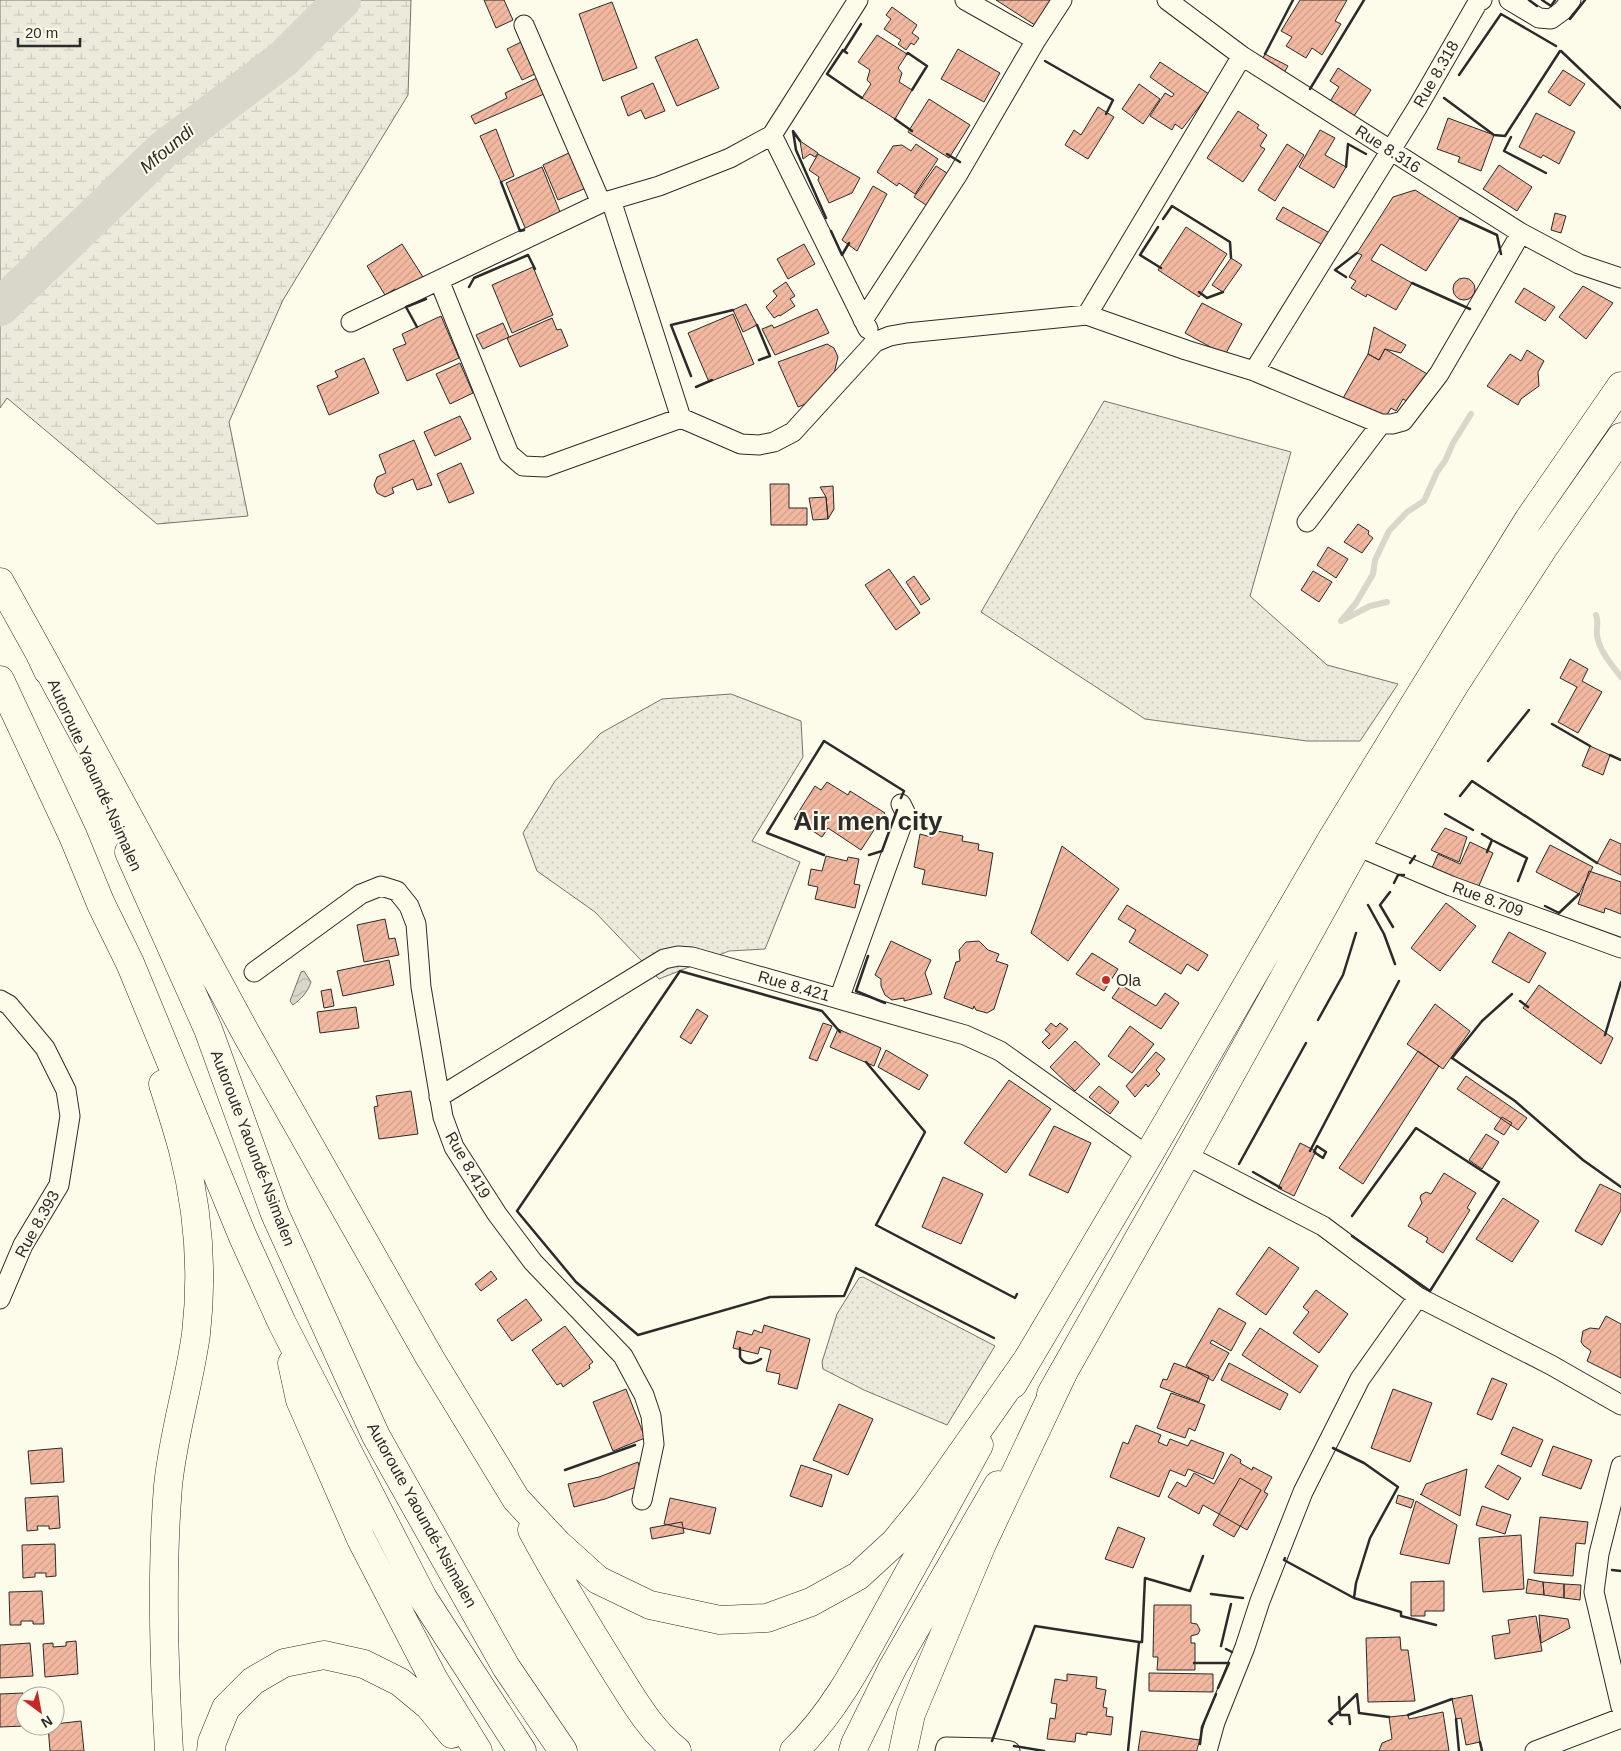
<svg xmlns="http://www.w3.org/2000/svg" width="1621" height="1751" font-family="Helvetica,sans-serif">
<defs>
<pattern id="grass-dots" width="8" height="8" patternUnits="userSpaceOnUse" patternTransform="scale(1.25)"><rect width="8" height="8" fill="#ecebdb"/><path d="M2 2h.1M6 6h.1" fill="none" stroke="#cbcabc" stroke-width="1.8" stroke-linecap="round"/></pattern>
<pattern id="wetland-marsh" width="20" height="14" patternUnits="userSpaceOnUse" patternTransform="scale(1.25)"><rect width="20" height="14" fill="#ecebdb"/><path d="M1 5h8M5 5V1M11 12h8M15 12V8" fill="none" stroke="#cbcabc"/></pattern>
<pattern id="water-waves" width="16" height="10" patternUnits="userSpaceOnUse" patternTransform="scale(1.25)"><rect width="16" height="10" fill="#d8d7c9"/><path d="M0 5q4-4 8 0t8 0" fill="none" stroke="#bab9ad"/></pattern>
<pattern id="building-hatch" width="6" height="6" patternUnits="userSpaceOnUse" patternTransform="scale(1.25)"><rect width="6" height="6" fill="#f2b8a0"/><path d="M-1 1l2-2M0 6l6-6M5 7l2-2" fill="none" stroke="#d09e8a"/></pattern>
</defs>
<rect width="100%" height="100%" fill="#fdfbea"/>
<path fill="url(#grass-dots)" stroke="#74746e" d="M1104,401L1291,452L1250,596L1327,665L1398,684L1360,741H1307L1145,719L981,612Z
M731,694L801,721L803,757L752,841L800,862L765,949L729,951L659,979L595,912L537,871L523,833L555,781L601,733L662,699Z
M863,1277L995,1346L947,1425L864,1390L823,1369L822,1362L837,1314L859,1278Z"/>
<path fill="url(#wetland-marsh)" stroke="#74746e" d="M0,0H411L408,95L283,300L229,422L248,516L157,524L7,398L0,408Z"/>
<path fill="url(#water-waves)" stroke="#74746e" d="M304,971L311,982C308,992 301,999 293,1005L290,1001L301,972Z"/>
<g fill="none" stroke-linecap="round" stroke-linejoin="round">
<path stroke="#d8d7c9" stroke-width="6" d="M1596,615C1599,622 1596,627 1597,635C1599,651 1612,665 1621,677
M1345,619L1370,606L1387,602
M1341,621L1356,603L1373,574L1375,560L1389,531L1407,512L1424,501L1437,472L1445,461L1453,443L1471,414"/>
<path stroke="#d8d7c9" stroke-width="38" d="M0,307L163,150L283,59L342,0"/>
</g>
<path fill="url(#building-hatch)" stroke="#2b2b2b" d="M484,0H504L513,20L496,28Z
M996,0H1059L1041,29Z
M1300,0H1347L1335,21L1341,24L1322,55L1312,48L1306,58L1286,46L1292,37L1281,31Z
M612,2L637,68L603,81L579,14Z
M892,7L917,25L912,33L919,38L914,45L911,43L906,50L898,44L901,40L884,29L891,19L886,15Z
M877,35L907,54L898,68L902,73L899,82L912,90L895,119L862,98L871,84L867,80L870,70L858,62Z
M697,39L719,88L677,106L655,57Z
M521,42L535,74L522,80L507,49Z
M958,49L1000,73L984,102L941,79Z
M1265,54L1288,66L1279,81L1257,69Z
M1160,62L1209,94L1182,129L1175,124L1172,130L1150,116L1165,93L1172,97L1174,94L1150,77Z
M1338,68L1371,90L1350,122L1327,106L1339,87L1330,81Z
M1563,70L1585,84L1570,106L1548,92Z
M537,78L544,94L475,124L471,116L507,98L505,93Z
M653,83L665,111L645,119L641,110L628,116L621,97Z
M1139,84L1160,99L1143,124L1122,109Z
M929,99L970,125L949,158L908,132Z
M1098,107L1114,117L1088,159L1065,145L1074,130L1081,135Z
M1238,111L1259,125L1257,128L1267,135L1260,146L1265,149L1243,182L1207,158Z
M1536,113L1575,132L1559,164L1543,155L1541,158L1519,147Z
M1448,118L1494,135L1481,171L1458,162L1460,157L1437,149Z
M496,129L514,176L501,182L480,136Z
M1320,130L1335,138L1325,155L1346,167L1334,188L1299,167Z
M800,141L818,153L815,157L810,154L803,159Z
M916,144L938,159L915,194L899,183L897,186L877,172L893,146L902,145L911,151Z
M1287,144L1304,155L1275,201L1258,190Z
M571,152L586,188L558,200L543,165Z
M818,154L860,178L852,193L829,203L818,180L819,177L809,170Z
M1499,165L1532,187L1517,211L1483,189Z
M936,166L950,175L929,207L914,197Z
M542,167L564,222L529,237L506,183Z
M873,186L887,194L857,251L842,240Z
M1415,190L1460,218L1426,271L1381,244L1371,260L1412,283L1396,310L1367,294L1366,297L1351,288L1356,281L1349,277L1362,255L1357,253L1393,197Z
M1283,207L1337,237L1330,249L1276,219Z
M1555,213L1566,216L1561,233L1551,230Z
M1186,227L1227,254L1199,297L1158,270Z
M402,244L423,277L397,293L395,289L385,295L367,266Z
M804,244L815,264L788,279L777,259Z
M1231,258L1242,265L1223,292L1212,285Z
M533,267L553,315L512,333L492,285Z
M1453 289a11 11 0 1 1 22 0a11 11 0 1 1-22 0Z
M786,282L795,296L790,299L795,306L780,316L779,315L774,318L766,307L777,296L773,291Z
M1583,286L1613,303L1586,339L1559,317Z
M1524,288L1555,307L1545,321L1515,302Z
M1202,303L1242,324L1225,355L1185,333Z
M746,304L757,325L743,332L733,310Z
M817,309L829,333L775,355L762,329L772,325L774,328Z
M733,314L754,364L709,382L688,333Z
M441,316L459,358L407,381L393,349L406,344L402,334Z
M552,318L557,330L561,329L568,346L520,367L507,338Z
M503,323L509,337L483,349L476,335Z
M1374,327L1406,345L1401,353L1385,349L1379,360L1368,354Z
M827,344L834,348L838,357L832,382L826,396L798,407L778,362Z
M1385,349L1429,375L1412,404L1403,399L1396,411L1391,408L1384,420L1342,400L1368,354L1379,360Z
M1527,350L1544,361L1538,372L1539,386L1521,399L1518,405L1487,386L1510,354L1521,361Z
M364,358L379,393L329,415L317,386L338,377L335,371Z
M460,363L473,393L450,404L436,374Z
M460,416L471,439L435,456L424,432Z
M414,440L432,485L417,490L413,479L392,488L394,493L385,497L377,493L374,485L377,477L386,473L379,455Z
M461,463L474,493L449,503L437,474Z
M770,484H789V508H807V525H771Z
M833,486L834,509L828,519L826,497L820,487Z
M826,497L828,519L813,520L809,498Z
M1358,524L1369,531L1368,534L1373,538L1362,553L1344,542Z
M1328,547L1348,559L1336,578L1317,565Z
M889,569L920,613L896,630L865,585Z
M1313,571L1332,582L1319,602L1301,590Z
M914,576L930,599L921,605L906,582Z
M1570,659L1588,669L1582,681L1602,692L1578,733L1558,722L1577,687L1560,678Z
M1590,746L1610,755L1603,775L1582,766Z
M827,782L848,795L850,791L885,813L861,850L828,828L822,837L794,819L815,786L821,790Z
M1445,828L1467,837L1459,862L1431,850Z
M932,830L963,836L962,841L979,844L978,850L993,853L986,896L922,884L925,870L914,867L920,834L931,837Z
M1610,839L1621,844V875L1597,863Z
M1470,842L1493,853L1475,895L1429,875L1438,854L1460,864Z
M1550,845L1593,867L1579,894L1536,872Z
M1062,846L1119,889L1068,961L1031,933Z
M826,856L847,861L848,857L859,859L854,884L860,885L855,908L815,899L818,887L808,885L811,869L822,871Z
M1589,871L1621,882V914L1605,908L1604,913L1578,904Z
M1446,903L1476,926L1440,971L1411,948Z
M1127,905L1208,955L1198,971L1187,964L1181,974L1129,942L1136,930L1118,919Z
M385,919L389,939L395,938L399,955L364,962L357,925Z
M1509,932L1546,953L1529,983L1492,962Z
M891,941L931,960L925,973L932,994L904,1001V998L892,1000L885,995L881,986V979L875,975Z
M979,941L988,950L999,954L996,961L1008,965L994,1009L987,1013L976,1010L974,1006L973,1009L944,998L956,962L960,961L959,950L966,942Z
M1092,953L1118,969L1104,991L1076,974Z
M389,960L394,985L343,996L337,971Z
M1121,985L1156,1006L1165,993L1179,1003L1161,1029L1112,998Z
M1539,985L1613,1038L1601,1064L1523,1008Z
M331,989L334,1006L324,1008L321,991Z
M1435,1004L1470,1031L1443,1069L1407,1044Z
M356,1007L359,1028L320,1033L317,1012Z
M697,1009L708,1016L691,1044L680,1037Z
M823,1023L832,1026L817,1061L809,1058Z
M1051,1023L1056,1027L1060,1023L1068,1029L1049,1049L1042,1042L1050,1034L1045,1030Z
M1130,1026L1154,1044L1132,1073L1108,1056Z
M838,1029L881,1048L874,1066L830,1047Z
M1075,1041L1100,1064L1075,1091L1050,1067Z
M886,1050L928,1075L919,1090L878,1067Z
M1418,1051L1439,1066L1363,1184L1339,1168Z
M1156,1052L1165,1059L1156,1070L1160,1074L1148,1087L1146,1084L1135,1097L1126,1086Z
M1466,1076L1527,1118L1518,1130L1457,1089Z
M1009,1080L1051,1109L1006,1173L964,1143Z
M1099,1086L1119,1102L1110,1114L1089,1097Z
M411,1091L418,1134L379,1139L374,1107L378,1106L376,1096Z
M1502,1117L1512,1123L1504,1135L1494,1129Z
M1054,1126L1091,1143L1068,1193L1029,1175Z
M1486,1134L1499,1142L1482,1169L1469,1160Z
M1300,1143L1316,1151L1294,1196L1278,1188Z
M1444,1173L1476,1193L1467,1208L1470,1210L1443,1253L1426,1242L1428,1238L1408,1226L1422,1203L1420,1198L1421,1195L1426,1192L1431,1194Z
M943,1177L983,1194L961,1244L922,1227Z
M1600,1184L1621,1194V1210L1602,1245L1575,1231Z
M1503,1198L1539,1221L1512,1262L1476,1239Z
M1269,1247L1299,1268L1266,1315L1236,1294Z
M491,1271L497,1279L481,1291L475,1284Z
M1316,1290L1348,1314L1319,1353L1293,1333L1309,1312L1303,1307Z
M526,1299L542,1320L512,1341L497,1320Z
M1219,1308L1246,1323L1231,1351L1212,1340L1210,1343L1229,1353L1213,1381L1186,1366Z
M1606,1316L1621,1324V1378L1587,1361L1591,1351L1584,1346L1581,1342L1583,1331L1590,1328L1599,1329Z
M764,1325L810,1339L797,1389L778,1384L780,1374L766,1371L771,1350L760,1347L758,1354L733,1348L737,1331L752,1335L754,1330L762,1333Z
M565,1326L593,1362L589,1365L590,1368L563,1387L561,1383L557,1385L532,1350Z
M1260,1328L1318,1366L1300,1393L1242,1355Z
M1174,1363L1209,1376L1199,1402L1160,1387L1163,1379L1167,1380Z
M1229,1363L1288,1394L1280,1410L1221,1380Z
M1492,1378L1507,1384L1492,1420L1477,1414Z
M626,1389L645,1438L613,1451L593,1402Z
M1393,1389L1432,1403L1410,1462L1371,1448Z
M1171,1393L1205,1405L1195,1431L1189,1428L1185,1438L1157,1428Z
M839,1404L873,1419L848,1475L813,1460Z
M1136,1425L1161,1435L1158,1442L1167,1446L1170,1439L1188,1446L1191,1440L1224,1453L1213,1479L1188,1469L1185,1476L1170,1470L1159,1497L1110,1477L1123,1442L1128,1444Z
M1513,1427L1543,1440L1531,1467L1501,1454Z
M1553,1446L1592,1460L1581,1489L1542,1475Z
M62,1448L64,1482L31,1484L28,1451Z
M1231,1454L1241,1460L1240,1463L1252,1470L1253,1467L1272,1477L1264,1492L1268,1494L1247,1530L1203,1505L1199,1514L1168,1497L1177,1482L1186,1487L1194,1473L1214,1484Z
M638,1462L644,1484L605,1499L574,1507L568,1484L599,1477Z
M801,1465L832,1475L822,1507L790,1496Z
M1498,1465L1521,1478L1508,1500L1485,1487Z
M1467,1469L1460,1516L1420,1494L1421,1495L1426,1484Z
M1240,1478L1261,1490L1234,1537L1213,1525Z
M1398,1495L1414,1500L1411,1508L1396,1503Z
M58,1496L60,1528L49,1529V1526H37L38,1530L27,1531L25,1498Z
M670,1498L716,1508L710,1534L664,1524Z
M1416,1501L1457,1525L1449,1564L1400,1554Z
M1482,1506L1511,1515L1505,1534L1476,1525Z
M1540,1517L1588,1522L1585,1544L1576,1543L1573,1576L1534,1573Z
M682,1522L684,1533L652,1539L650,1528Z
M1118,1527L1145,1538L1133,1568L1105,1559Z
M1521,1535L1524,1589L1483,1592L1479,1538Z
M55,1544L56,1576L46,1577V1573H35V1577L23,1578L22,1545Z
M1528,1579L1543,1582L1544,1595L1526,1593Z
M1444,1581V1611H1425V1616H1411V1582Z
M1543,1582L1564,1584V1598L1544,1595Z
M1564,1584L1581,1585L1580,1600L1564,1598Z
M42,1591L44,1624H33V1621H21V1625H10L9,1592Z
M1154,1605H1191V1623L1197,1624L1200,1630L1198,1634L1191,1636V1643H1195V1670H1157L1158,1657H1153Z
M1539,1615L1568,1619L1570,1628L1541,1643Z
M1536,1616L1542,1651L1495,1659L1492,1636L1510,1633L1508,1620Z
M1400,1637L1401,1650H1408L1415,1701L1368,1702L1366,1638Z
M76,1641L78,1674L45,1677L43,1644L53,1643V1647L66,1646V1642Z
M30,1643L33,1676L0,1678V1645Z
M1149,1673L1213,1674V1692L1149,1691Z
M1067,1674L1097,1677L1096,1688L1106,1690L1103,1707L1107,1708L1106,1716L1113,1717L1111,1735L1087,1732V1735L1076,1733L1075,1742L1047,1739L1050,1718L1055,1719L1057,1704L1051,1703L1055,1679L1067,1681Z
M23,1693L25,1726L0,1727V1694Z
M1472,1695L1480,1742L1466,1745L1461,1718L1456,1719L1452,1699Z
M1443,1712L1449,1751H1379L1382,1743L1392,1739L1389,1717L1408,1715L1409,1719Z
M81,1721L84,1751H50L48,1726H55V1724Z
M1141,1731L1206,1741L1204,1751H1138Z"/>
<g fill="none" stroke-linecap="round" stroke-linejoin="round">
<defs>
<path id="minor" d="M965,0L1036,40L1062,0
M1167,0L1242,56L1521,233L1579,264L1621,278
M1509,0L1539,18L1551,19L1562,11L1571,0
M524,25L601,203
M772,135L868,329
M611,200L681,418
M439,280L509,454L523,466L545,467L681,418L741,444L759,445L774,442L793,432L875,342L890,336L907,333L1087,315L1186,350L1254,371L1381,424H1392L1403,421L1439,374L1521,233
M1087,315L1242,56
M863,320L958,174L1036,40
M351,322L601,203L659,186L730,158L772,135L858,0
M1254,371L1417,108L1478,2L1482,0
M1307,522L1381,424
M1357,846L1451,886L1621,948
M254,972L361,894L381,886L397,891L409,906L416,924L421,987L443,1117L454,1147L497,1214L533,1262L623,1356L644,1395L651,1416L654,1444L642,1500
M839,999L905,816V812L901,804
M0,1000L9,1005L45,1048L66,1090L70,1116L59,1185L23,1245L0,1299
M439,1097L664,959L678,956L692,957L965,1035L1000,1051L1148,1156
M1186,1155L1323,1226L1418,1297L1551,1365L1621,1405
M1621,1466L1599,1554L1594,1592L1621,1707
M945,1751L946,1747L990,1748L1010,1751
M1207,1751L1215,1722L1245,1647L1260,1601L1303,1492L1360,1379L1418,1297
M1535,1751L1621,1718"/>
<path id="trunk" d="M1013,1384L1148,1156L1333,837L1428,682L1529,519L1621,386
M1051,1394L1186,1155L1357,846L1455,684L1544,547L1621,437
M794,1751C835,1712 862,1658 889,1609C919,1554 949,1500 979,1445
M853,1751L855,1744L893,1667L998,1485"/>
<path id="motorway" d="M0,582L40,654L48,671
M40,654L248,1037L430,1358L516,1499L558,1544L598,1580L650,1605L720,1620L767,1618L811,1602L858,1576L895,1542L926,1504L1025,1363
M0,680L73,836L101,904L130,963L243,1237L282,1323L423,1598L522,1751
M129,852L208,1029L275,1214L376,1436L506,1667L563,1751
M163,1084C170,1106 177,1128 183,1150C198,1209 203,1273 196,1334C189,1385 173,1435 168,1486C161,1574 164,1663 169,1751
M292,1363L300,1400L361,1539L433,1678L478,1751
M532,1530C557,1576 584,1621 612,1666C631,1696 649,1729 677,1751
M211,1751L212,1742L226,1708L253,1681L284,1663L324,1655L364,1664L400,1682L429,1706L452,1734
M903,1751L911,1714L982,1544L1063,1373"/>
</defs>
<use href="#minor" stroke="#2b2b2b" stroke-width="21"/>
<use href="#trunk" stroke="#2b2b2b" stroke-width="29"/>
<use href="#motorway" stroke="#2b2b2b" stroke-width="29"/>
<use href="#minor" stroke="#fdfbea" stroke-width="19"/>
<use href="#trunk" stroke="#fdfbea" stroke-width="28"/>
<use href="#motorway" stroke="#fdfbea" stroke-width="28"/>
<path stroke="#2b2b2b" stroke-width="2.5" d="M1529,0L1537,6
M1542,0L1551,6L1555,0
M1570,19L1585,0
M844,51L843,50L827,74L862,98
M1561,51L1621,108
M847,53L844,51L861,24
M907,54L908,53L927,66L912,90
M1265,54L1293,0
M1045,61L1113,100L1106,114
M1459,75L1501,14L1556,46
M1310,89L1364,0
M1444,98L1494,135L1505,136L1560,51
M895,119L912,131
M1511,137L1504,151L1546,173
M800,141L793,131L796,150L826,218
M947,154L960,162
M1346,167L1348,144L1366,154
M501,182L520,231L524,230
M1460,218L1497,235L1501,254
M1163,219L1172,206L1230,242L1231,258
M1158,227L1140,255L1161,268
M831,231L842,255L849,243
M1346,277L1335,270L1357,253
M1412,283L1470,309
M469,287L474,278L528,255L535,269
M1199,292L1207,298L1223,292
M757,325L770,356L759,360
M417,327L406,307L426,299
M691,376L671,325L733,310
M696,387L712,380
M1552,724L1590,746
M1610,755L1621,760
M1488,761L1529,710
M1460,796L1472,781L1597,863
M1445,814L1473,830
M1482,834L1492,840L1487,852
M1494,841L1527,858L1518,881
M824,855L767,833L824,741L904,791L901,798
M869,855L882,851L897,810
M1410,863L1415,856
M1394,883L1398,875H1404
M1390,892L1380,905L1393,927
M1368,905L1384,934L1395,964
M1545,906L1559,913L1579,894
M868,956L856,991L885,1003
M1512,994L1482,1021L1452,1058L1515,1101L1583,1160L1621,1187
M1520,1001L1528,1007
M1318,1020L1343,975L1356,933
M840,1032L822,1011L680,971L517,1211L576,1282L638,1335L770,1297L844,1296L856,1268L994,1338
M1605,1035L1621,982
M866,1062L925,1132L876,1225L1015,1298L1017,1294
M1317,1146L1326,1152L1323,1158L1314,1152Z
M1310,1151L1399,981
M1239,1164L1306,1043
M1253,1172L1281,1188
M1352,1216L1416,1128L1499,1182L1430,1291L1352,1236
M740,1348V1357C745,1366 753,1364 761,1359
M1333,1448L1364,1463L1398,1487L1370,1538L1356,1583L1354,1598
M565,1470L635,1445
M1285,1558L1284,1560L1354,1598L1401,1612V1616L1436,1625
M1612,1570L1621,1571
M1211,1594L1243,1598
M1221,1646L1231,1604
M1226,1649L1232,1652
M1194,1663H1229L1218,1688
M1339,1697L1340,1715H1349L1350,1724
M1408,1715L1452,1699
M1456,1719L1459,1751
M1332,1724L1329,1721L1357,1694L1359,1713L1389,1717
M992,1741L1035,1626L1139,1642
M1480,1742L1482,1751
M1200,1744L1202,1727L1216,1694
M1014,1746L1044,1751
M1128,1751L1139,1642H1142L1145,1578L1190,1591L1203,1556"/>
</g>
<circle fill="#c62828" stroke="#fdfbea" stroke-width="2" cx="1106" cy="980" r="5"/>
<g text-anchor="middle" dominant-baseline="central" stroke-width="4" stroke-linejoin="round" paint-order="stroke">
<g font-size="16" fill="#2b2b2b" stroke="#fdfbea">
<text transform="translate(1436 74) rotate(-60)">Rue 8.318</text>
<text transform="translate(1388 149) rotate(33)">Rue 8.316</text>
<text transform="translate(95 775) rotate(66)">Autoroute Yaoundé-Nsimalen</text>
<text transform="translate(1488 899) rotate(20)">Rue 8.709</text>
<text transform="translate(794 986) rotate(16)">Rue 8.421</text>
<text transform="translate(253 1148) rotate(69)">Autoroute Yaoundé-Nsimalen</text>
<text transform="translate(468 1165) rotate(60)">Rue 8.419</text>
<text transform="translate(37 1224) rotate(-61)">Rue 8.393</text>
<text transform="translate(422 1515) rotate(61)">Autoroute Yaoundé-Nsimalen</text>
</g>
<g font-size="16" fill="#2b2b2b" stroke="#fdfbea" text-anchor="start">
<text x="1116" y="980">Ola</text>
</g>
<g font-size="18" font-style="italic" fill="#2b2b2b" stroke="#fdfbea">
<text transform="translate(167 149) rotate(-40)">Mfoundi</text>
</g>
<g font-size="26" font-weight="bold" fill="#2b2b2b" stroke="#fdfbea">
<text x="868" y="821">Air men city</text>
</g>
</g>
<g transform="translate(40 1711) rotate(148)"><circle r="24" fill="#fdfbea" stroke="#a9a89e"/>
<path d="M0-4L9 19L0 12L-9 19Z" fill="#c62828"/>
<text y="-8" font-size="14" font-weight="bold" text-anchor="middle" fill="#2b2b2b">N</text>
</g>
<path d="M18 38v8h62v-8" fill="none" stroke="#2b2b2b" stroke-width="2.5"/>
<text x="25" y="38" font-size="15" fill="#2b2b2b" stroke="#fdfbea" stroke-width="4" paint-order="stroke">20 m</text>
</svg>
